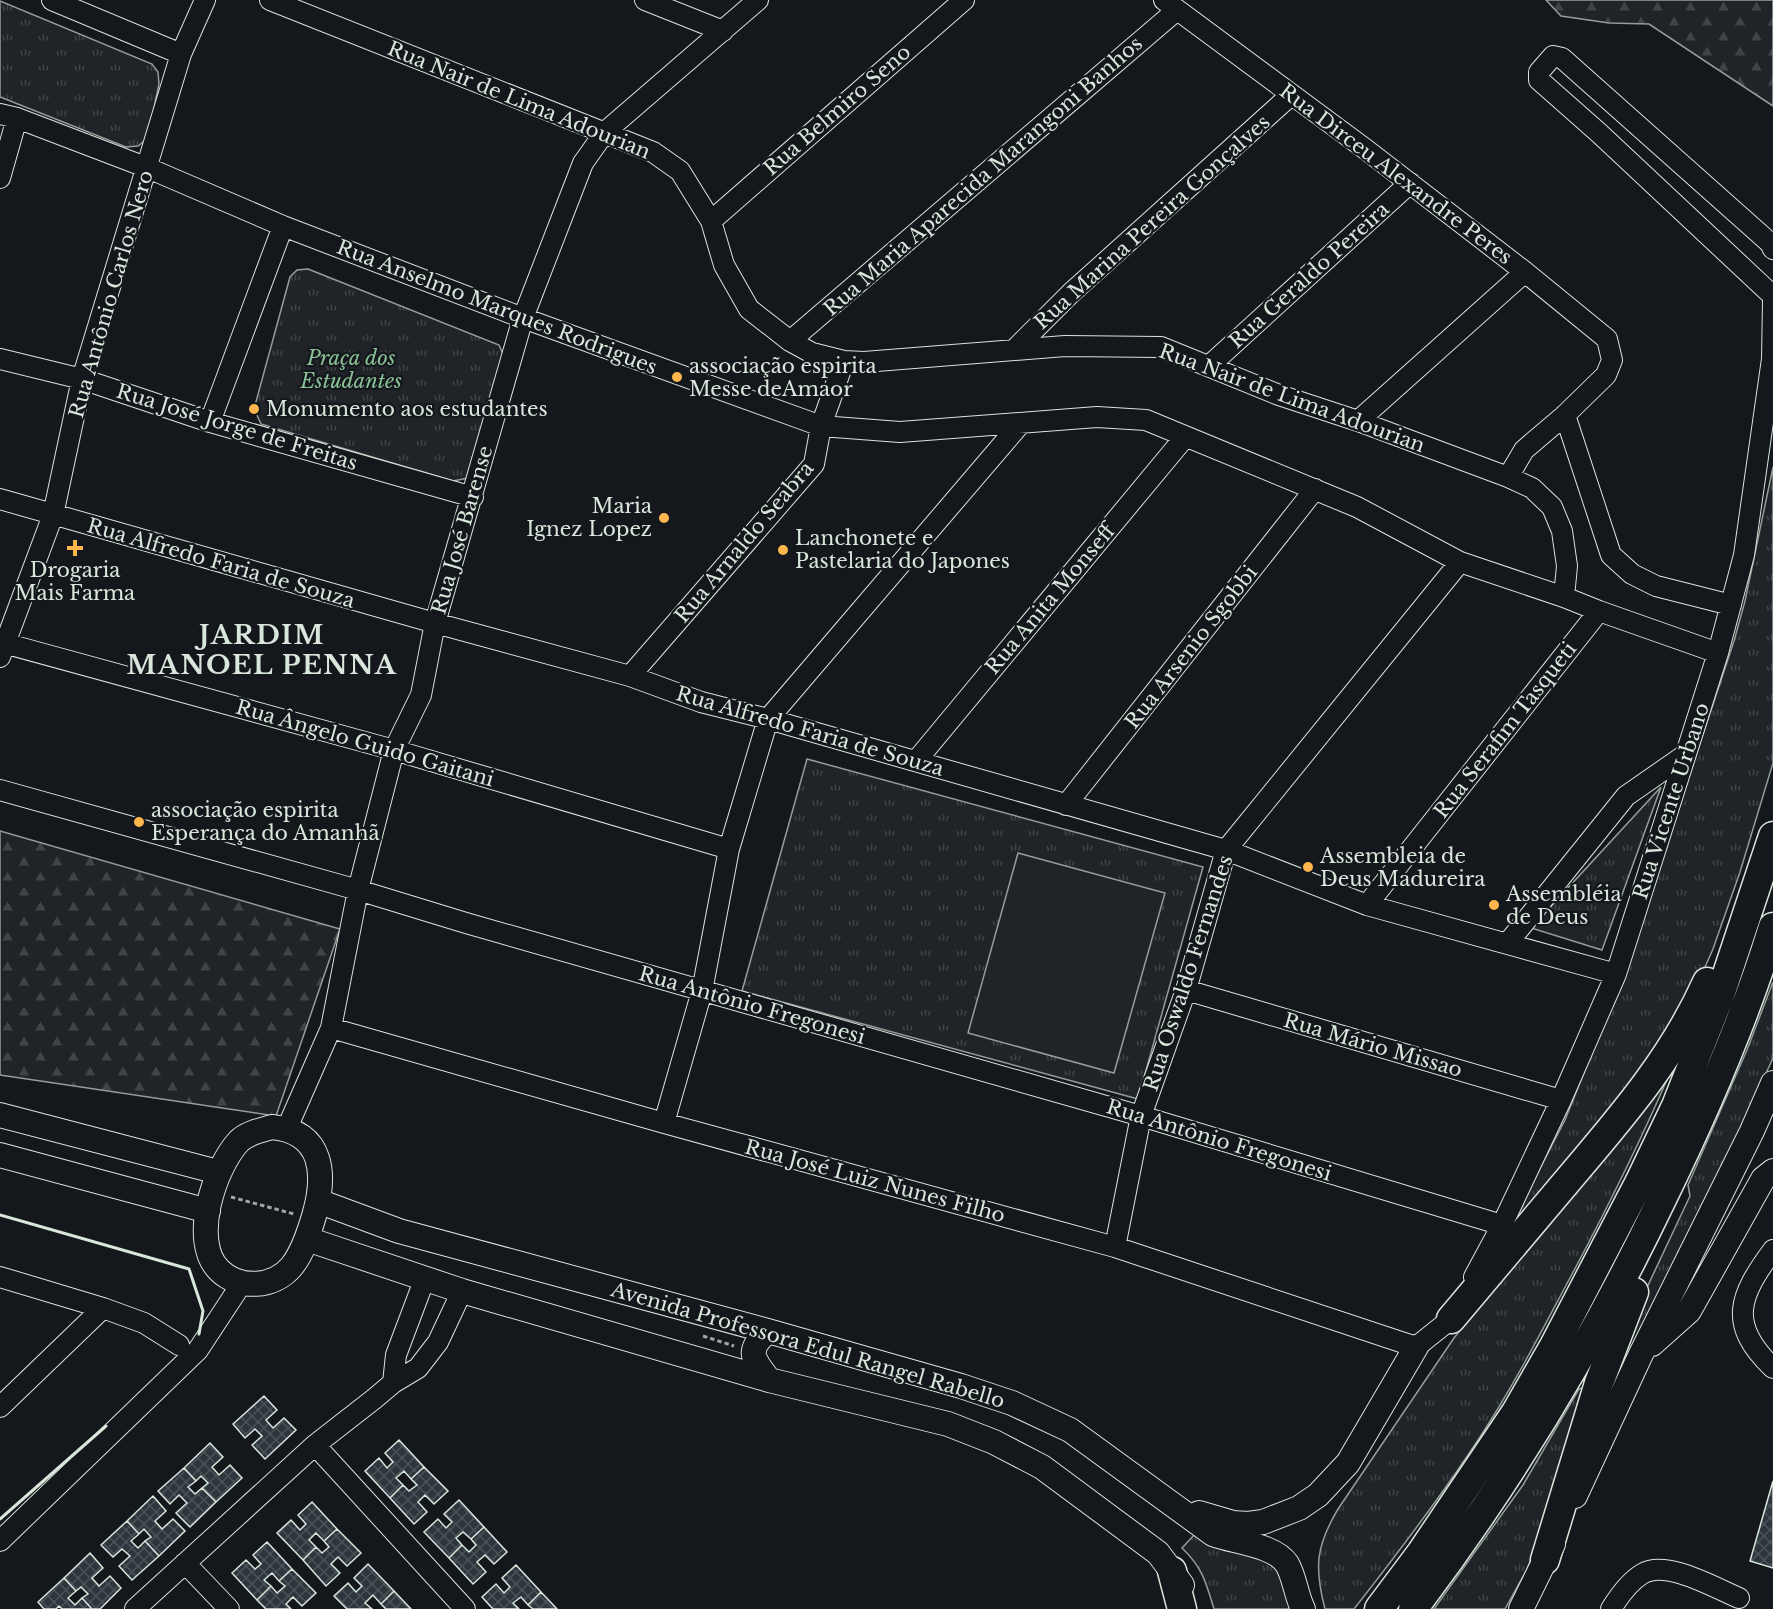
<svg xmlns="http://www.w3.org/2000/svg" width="1773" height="1609" font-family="'Libre Baskerville',serif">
<defs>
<pattern id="grass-tufts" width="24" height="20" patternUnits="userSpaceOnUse" patternTransform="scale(1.5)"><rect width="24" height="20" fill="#202428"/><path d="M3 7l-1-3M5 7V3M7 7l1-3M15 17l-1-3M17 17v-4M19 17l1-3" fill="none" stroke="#404447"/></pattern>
<pattern id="forest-firs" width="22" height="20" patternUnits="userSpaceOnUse" patternTransform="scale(1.5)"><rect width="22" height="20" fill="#202428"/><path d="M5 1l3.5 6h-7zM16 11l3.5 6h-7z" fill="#404447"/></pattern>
<pattern id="building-cross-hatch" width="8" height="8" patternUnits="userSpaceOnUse" patternTransform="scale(1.5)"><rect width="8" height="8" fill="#2c363c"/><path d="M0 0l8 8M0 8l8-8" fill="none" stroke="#4a5358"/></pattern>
</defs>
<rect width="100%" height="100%" fill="#14181c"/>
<path fill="url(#grass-tufts)" stroke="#939e99" stroke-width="1.5" d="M0,1L152,64L158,72L159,84L148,138L138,146L126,147L0,97Z
M308,269L499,345L503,354L468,478L453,481L261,424L254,409L290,277L297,270Z
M1773,467V763L1740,872L1713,949L1694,992L1651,1063L1502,1242L1565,1120L1624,973L1734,641L1745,601Z
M807,759L1203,867L1138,1099L742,991Z
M1661,787L1602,950L1531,928Z
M1773,982V1058L1593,1448L1634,1315L1690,1196L1688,1185L1747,1050Z
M1673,1066C1640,1143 1603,1217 1563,1291C1537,1340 1511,1390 1480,1437C1441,1497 1398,1553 1354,1609H1325C1314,1567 1316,1546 1338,1509L1454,1338Z
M1590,1386L1537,1545L1526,1571L1505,1609H1434L1523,1485L1579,1389Z
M1194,1535L1274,1564L1299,1609H1214C1206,1583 1203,1568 1182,1548Z"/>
<path fill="url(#forest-firs)" stroke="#939e99" stroke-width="1.5" d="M1546,0H1773V106L1649,24L1609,23L1561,16Z
M0,831L340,929L276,1116L0,1075Z"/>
<path fill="#202428" stroke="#939e99" stroke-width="1.5" d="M1018,853L1165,893L1114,1073L968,1033Z"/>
<path fill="url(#building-cross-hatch)" stroke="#d8e6dc" stroke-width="1.5" d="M264,1396L277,1410L266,1420L273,1428L284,1418L296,1430L265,1459L252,1445L262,1436L255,1429L245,1438L233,1424Z
M399,1440L424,1467L411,1479L404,1471L396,1478L403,1485L390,1498L365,1471L379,1458L387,1468L393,1462L385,1453Z
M210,1443L223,1457L212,1467L219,1475L230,1465L242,1478L216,1502L202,1488L208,1483L201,1476L196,1481L184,1468Z
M424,1467L448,1491L434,1504L425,1495L418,1502L427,1512L414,1524L390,1498L403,1485L409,1491L417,1485L411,1479Z
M184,1468L196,1481L188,1487L195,1494L202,1488L216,1502L190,1527L176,1513L187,1503L179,1495L170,1504L158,1491Z
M1773,1481V1568L1750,1561Z
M153,1496L166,1511L155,1521L162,1529L173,1519L185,1531L159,1556L145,1541L151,1537L144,1529L139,1534L127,1521Z
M459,1500L484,1527L471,1539L463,1532L456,1538L462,1545L449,1558L424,1532L438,1519L446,1528L452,1522L444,1514Z
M312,1502L337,1529L324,1541L316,1533L309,1540L316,1547L303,1560L277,1533L291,1520L300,1530L306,1524L298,1515Z
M127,1521L139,1534L131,1541L138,1548L145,1541L159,1556L132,1580L119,1566L130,1556L122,1549L113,1557L101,1545Z
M484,1527L507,1552L494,1564L485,1555L477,1562L486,1572L473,1584L449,1558L462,1545L469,1552L476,1545L471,1539Z
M337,1529L361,1553L347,1566L338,1557L331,1564L340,1573L326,1586L303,1560L316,1547L322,1553L329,1547L324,1541Z
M267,1542L292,1569L279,1581L272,1573L264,1580L271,1586L257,1600L232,1573L246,1560L255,1569L261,1564L253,1555Z
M90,1553L103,1568L92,1578L99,1586L110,1576L121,1588L100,1609H92L82,1598L88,1594L81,1587L76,1591L64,1578Z
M368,1564L394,1591L381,1604L373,1595L365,1603L372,1609H347L334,1596L348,1583L356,1592L362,1586L354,1578Z
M516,1565L541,1592L528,1605L521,1597L513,1603L519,1609H493L482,1597L496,1584L504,1593L510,1587L502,1578Z
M292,1569L316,1593L302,1606L293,1597L286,1604L291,1609H266L257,1600L271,1586L277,1593L285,1586L279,1581Z
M64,1578L76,1591L68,1598L75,1605L82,1598L92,1609H62L59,1606L56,1609H44L38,1602Z
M394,1591L411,1609H386L381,1604Z
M541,1592L557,1609H533L528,1605Z"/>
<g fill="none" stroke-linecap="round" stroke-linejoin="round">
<defs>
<path id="minor" d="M52,0L181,54
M270,0L653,152L680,171L711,221L724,265L749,309L790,341L812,353L844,361L864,362L1065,346L1161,347L1279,395L1358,421L1508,477L1532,488L1552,507L1562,531L1567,566L1564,597
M645,0L723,31
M1164,0L1364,148L1525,272L1607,339L1612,360L1606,375L1565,415L1524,450L1508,477
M0,114L17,118L148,168L283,226L523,318L821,426L900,432L1097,417L1146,420L1357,507L1460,562L1564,597L1599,611L1718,653
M0,178L17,118
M711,221L964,0
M1773,249L1770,243L1562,58L1553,56L1539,72V80L1599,133L1773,296
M790,341L1177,10
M1014,350L1071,293L1291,95
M0,359L82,379L210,422L473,497
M1209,366L1410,183
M1565,415L1611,555L1632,574L1656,586L1731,605
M1358,421L1525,272
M210,422L283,226
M0,499L435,623L630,676L701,702L768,719L1226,850L1367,905L1616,974
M0,642L394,750L729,849
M0,657L53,515L82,379L181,54L205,0
M630,676L814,464L821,426L844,361
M916,761L1185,437
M0,790L358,890L466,923L1141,1116L1502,1225
M1066,805L1315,489
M1367,905L1599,611
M1507,944L1626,796L1685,755
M1186,990L1561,1100
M331,1028L664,1123L1115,1247L1416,1347L1451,1319L1457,1308
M664,1123L702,991L729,849L768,719L1021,423
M287,1128L331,1028L358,890L394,750L421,695L435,623L523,318L583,163L605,132L758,0
M1115,1247L1141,1116L1186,990L1226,850L1460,562
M1773,1250C1739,1296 1727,1324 1773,1368
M0,1277L103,1308L144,1323L179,1345
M1474,1277L1502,1225L1561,1100L1616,974L1718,653L1744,555L1772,359L1773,301
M393,1383L396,1355L425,1278
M0,1407L103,1308
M315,1445L465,1609
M0,1541L198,1350L242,1283
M185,1563L229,1609
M135,1609L315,1445L374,1399L393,1383L418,1368L438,1342L462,1291
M1611,1609C1619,1596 1629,1582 1642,1574C1666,1559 1715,1588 1739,1598"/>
<path id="major" d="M0,1115L218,1172
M272,1127C324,1132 326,1175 314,1216C309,1233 303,1252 292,1266C274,1288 239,1290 219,1270C190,1241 214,1168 239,1141C247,1133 262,1130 272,1127Z
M0,1155L208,1211
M318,1201L399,1231L768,1331L961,1386L1012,1403L1070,1430L1213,1534C1234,1542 1275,1545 1287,1564C1295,1578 1296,1595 1303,1609
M307,1239L462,1291L769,1380L948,1424L994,1442L1042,1467L1158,1553L1182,1585
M768,1331C745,1351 753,1359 769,1380
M1652,1344L1689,1311L1763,1179L1773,1171
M1575,1496L1641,1354L1752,1131L1773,1083
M1199,1513L1233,1523L1248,1524L1263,1522L1299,1508L1318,1495L1348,1463L1416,1347
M1521,1609L1553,1544"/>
<path id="highway" d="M1451,1319C1492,1270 1533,1221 1574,1173C1625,1113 1675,1054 1707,982
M1545,1560L1599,1383L1634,1292
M1172,1571L1182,1609
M1379,1609L1421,1553L1516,1412L1554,1346L1639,1183L1676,1106L1719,998L1773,836
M1413,1609C1510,1481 1593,1343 1662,1199C1705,1111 1744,1021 1773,927"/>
</defs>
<use href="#minor" stroke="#d8e6dc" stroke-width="22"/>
<use href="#major" stroke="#d8e6dc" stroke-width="26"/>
<use href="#highway" stroke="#d8e6dc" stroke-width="31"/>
<path stroke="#9da8a2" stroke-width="3" stroke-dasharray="4.5 3" stroke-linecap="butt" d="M231,1197L294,1214
M703,1336L734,1346"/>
<use href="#minor" stroke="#14181c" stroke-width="20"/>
<use href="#major" stroke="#14181c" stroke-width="24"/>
<use href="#highway" stroke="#14181c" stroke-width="28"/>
<path stroke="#d8e6dc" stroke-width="3" d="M0,1215L189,1269L203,1311L199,1334
M0,1519L106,1426"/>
</g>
<g fill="#ffb74d" stroke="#14181c" stroke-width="2">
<circle cx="677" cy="377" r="6"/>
<circle cx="254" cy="409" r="6"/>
<circle cx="664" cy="518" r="6"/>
<path d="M72 539h6v6h6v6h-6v6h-6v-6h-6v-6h6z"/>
<circle cx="783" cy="550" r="6"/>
<circle cx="139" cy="822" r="6"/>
<circle cx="1308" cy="867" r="6"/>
<circle cx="1494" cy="905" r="6"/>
</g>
<g text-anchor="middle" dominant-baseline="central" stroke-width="4.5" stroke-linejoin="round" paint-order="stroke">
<g font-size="20" fill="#d8e6dc" stroke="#14181c">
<text transform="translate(519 100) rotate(22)">Rua Nair de Lima Adourian</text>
<text transform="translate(837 110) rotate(-41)">Rua Belmiro Seno</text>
<text transform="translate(1396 174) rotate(37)">Rua Dirceu Alexandre Peres</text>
<text transform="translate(983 176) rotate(-41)">Rua Maria Aparecida Marangoni Banhos</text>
<text transform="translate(1152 222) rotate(-42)">Rua Marina Pereira Gonçalves</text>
<text transform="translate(1309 275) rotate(-42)">Rua Geraldo Pereira</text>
<text transform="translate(111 294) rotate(-74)">Rua Antônio Carlos Nero</text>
<text transform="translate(497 307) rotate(21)">Rua Anselmo Marques Rodrigues</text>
<text transform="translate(1292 398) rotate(20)">Rua Nair de Lima Adourian</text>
<text transform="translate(237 427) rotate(17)">Rua José Jorge de Freitas</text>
<text transform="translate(462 530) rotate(-74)">Rua José Barense</text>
<text transform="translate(744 542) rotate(-50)">Rua Arnaldo Seabra</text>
<text transform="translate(221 563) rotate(16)">Rua Alfredo Faria de Souza</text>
<text transform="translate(1050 599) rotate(-50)">Rua Anita Monseff</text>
<text transform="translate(1191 647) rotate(-52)">Rua Arsenio Sgobbi</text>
<text transform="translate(1505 730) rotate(-52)">Rua Serafim Tasqueti</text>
<text transform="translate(810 731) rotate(16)">Rua Alfredo Faria de Souza</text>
<text transform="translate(365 743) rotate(16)">Rua Ângelo Guido Gaitani</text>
<text transform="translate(1671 801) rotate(-72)">Rua Vicente Urbano</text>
<text transform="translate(1188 973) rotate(-72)">Rua Oswaldo Fernandes</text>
<text transform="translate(752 1005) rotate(16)">Rua Antônio Fregonesi</text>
<text transform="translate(1373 1045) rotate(16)">Rua Mário Missao</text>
<text transform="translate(1219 1140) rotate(17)">Rua Antônio Fregonesi</text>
<text transform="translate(875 1181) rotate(15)">Rua José Luiz Nunes Filho</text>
<text transform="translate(808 1345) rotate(16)">Avenida Professora Edul Rangel Rabello</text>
</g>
<g font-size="20" font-style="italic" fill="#8ac095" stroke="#14181c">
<text x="351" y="358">Praça dos<tspan x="351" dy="23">Estudantes</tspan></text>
</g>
<g font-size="20" fill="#d8e6dc" stroke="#14181c" text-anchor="start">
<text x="689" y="366">associação espirita<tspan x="689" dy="23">Messe deAmaor</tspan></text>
<text x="266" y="409">Monumento aos estudantes</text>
<text x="652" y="506" text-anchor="end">Maria<tspan x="652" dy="23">Ignez Lopez</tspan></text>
<text x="795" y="538">Lanchonete e<tspan x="795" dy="23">Pastelaria do Japones</tspan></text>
<text x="75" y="570" text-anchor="middle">Drogaria<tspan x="75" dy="23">Mais Farma</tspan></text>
<text x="151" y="810">associação espirita<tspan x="151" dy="23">Esperança do Amanhã</tspan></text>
<text x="1320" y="856">Assembleia de<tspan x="1320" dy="23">Deus Madureira</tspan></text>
<text x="1506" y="894">Assembléia<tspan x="1506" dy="23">de Deus</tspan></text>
</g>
<g font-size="26" font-weight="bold" letter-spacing="1.5" fill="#d8e6dc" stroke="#14181c">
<text x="262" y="635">JARDIM<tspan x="262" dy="30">MANOEL PENNA</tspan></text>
</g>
</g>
</svg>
